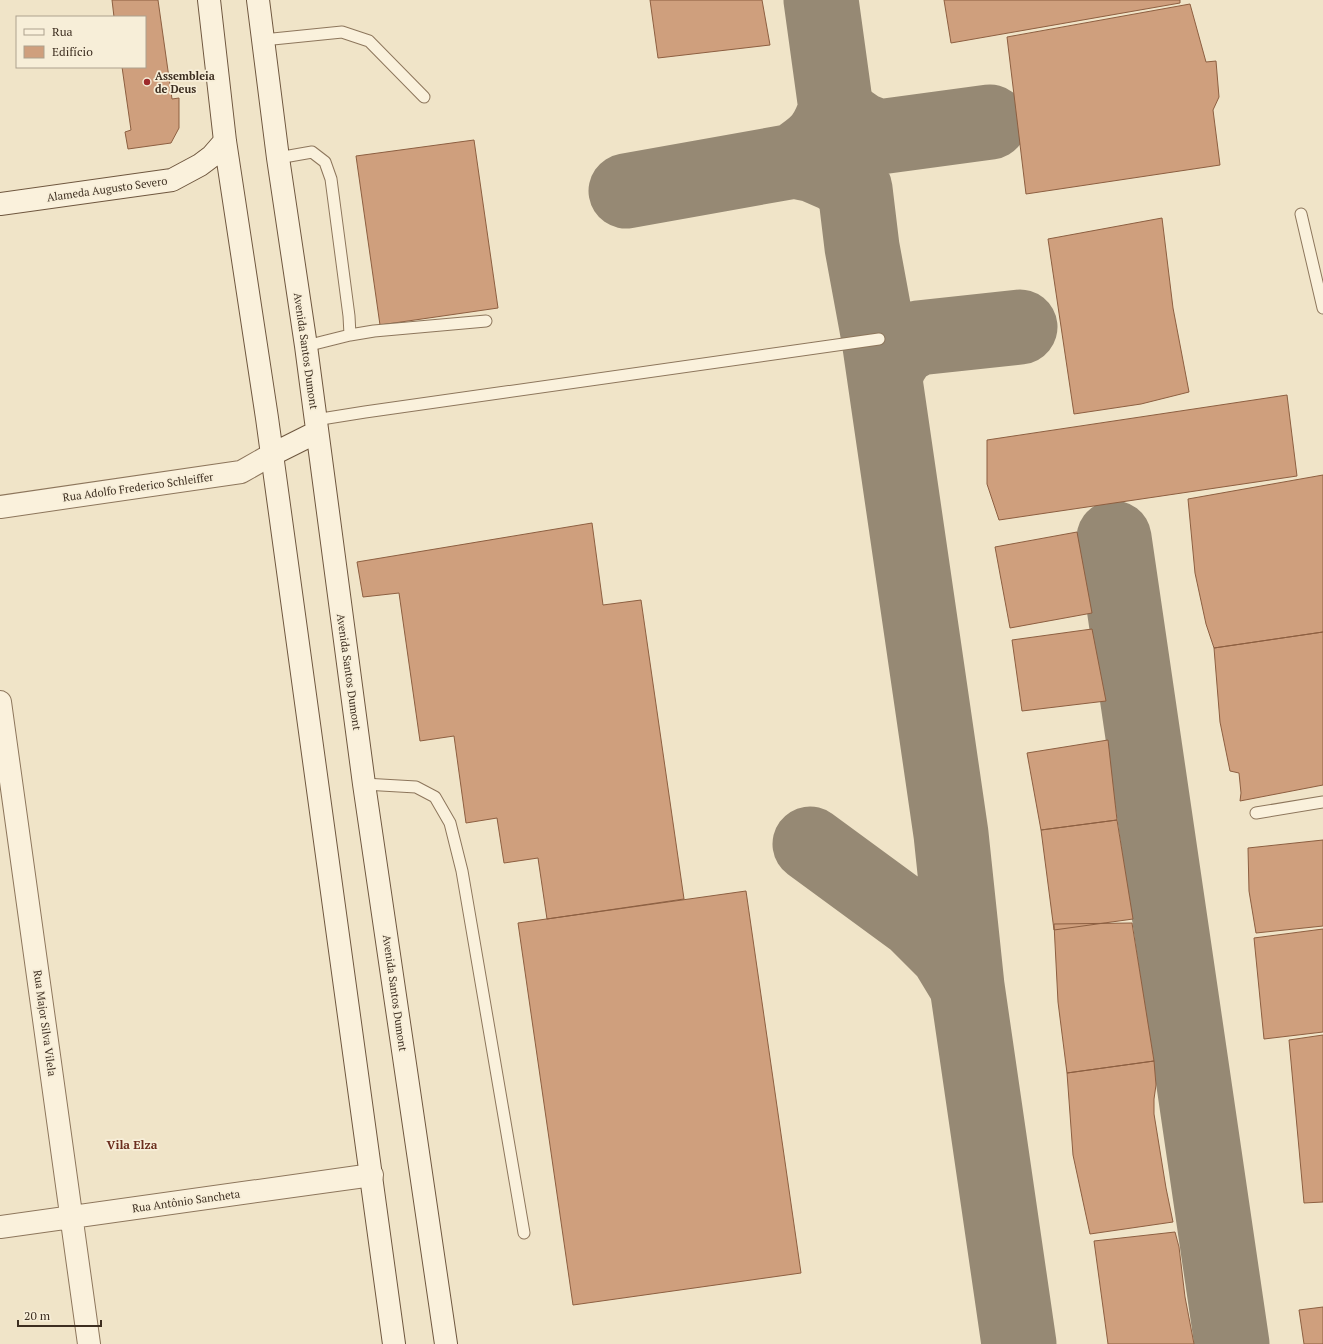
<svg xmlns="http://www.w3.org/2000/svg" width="1323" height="1344" font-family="'PT Serif',serif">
<rect width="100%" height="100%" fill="#f0e4c8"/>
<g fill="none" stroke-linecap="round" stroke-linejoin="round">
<path stroke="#968974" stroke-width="75" d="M821,0L836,109
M990,122L879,137L861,130L848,121L836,109C826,138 819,144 794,161L814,165L837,175L855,189L862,247L879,339L951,834L967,986L1019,1344
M626,191L794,161
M885,377L890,363L900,348L918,338L1020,327
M1114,538L1232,1344
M810,844L915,921L947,953L967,986"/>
</g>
<path fill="#cf9f7d" stroke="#8d5f41" d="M112,0H158L172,99L179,98V128L171,143L128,149L125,132L131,130L122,67H145V17H114Z
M650,0H762L770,45L658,58Z
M944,0H1180V3L951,43Z
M1190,4L1206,62L1216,61L1219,97L1213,110L1220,165L1026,194L1007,37Z
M474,140L498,308L380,325L356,156Z
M1162,218L1173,308L1189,392L1141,404L1074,414L1048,239Z
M1287,395L1297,476L999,520L987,484V440Z
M1323,475V632L1214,648L1206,624L1195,573L1188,499Z
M592,523L603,605L641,600L684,899L547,919L538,858L504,863L497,818L466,823L454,736L420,741L399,593L363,597L357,562Z
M1077,532L1092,613L1010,628L995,547Z
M1092,629L1106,701L1022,711L1012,640Z
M1323,632V785L1240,801L1241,793L1239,773L1230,771L1220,722L1214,648Z
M1108,740L1117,820L1041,830L1027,753Z
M1117,820L1133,919L1054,930L1041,830Z
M1323,840V926L1256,933L1249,891L1248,848Z
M746,891L801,1273L573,1305L518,923Z
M1132,923L1154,1061L1067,1073L1058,1002L1054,924Z
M1323,929V1032L1264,1039L1254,938Z
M1323,1035V1202L1304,1203L1289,1040Z
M1154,1061L1156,1085L1154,1099V1114L1166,1188L1173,1222L1090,1234L1073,1155L1067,1073Z
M1175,1232L1179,1247L1185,1297L1194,1344H1108L1094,1241Z
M1323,1307V1344H1304L1299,1310Z"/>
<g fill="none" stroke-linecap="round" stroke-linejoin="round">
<defs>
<path id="lane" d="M263,40L342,32L369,41L424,97
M278,158L312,152L325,162L331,179L349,316L350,335
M1301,214L1323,308
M306,346L350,335L374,331L486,321
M315,420L365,412L879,339
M364,784L416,787L435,797L450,823L462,871L524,1233
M1256,813L1323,802"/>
<path id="street" d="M0,507L241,472L271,455
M0,702L89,1344
M0,1227L372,1175"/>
<path id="secondary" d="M209,0L225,141L267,418L394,1344
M258,0L278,158L306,346L364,784L446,1344
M0,204L172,180L200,165L212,156L225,141
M271,455L317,432"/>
</defs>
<use href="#lane" stroke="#8d765c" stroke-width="13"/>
<use href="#street" stroke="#8d765c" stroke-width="24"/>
<use href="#secondary" stroke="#6f573f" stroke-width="24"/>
<use href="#lane" stroke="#faf1dc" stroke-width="11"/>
<use href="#street" stroke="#faf1dc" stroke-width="22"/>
<use href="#secondary" stroke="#faf1dc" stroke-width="22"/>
</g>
<circle fill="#9e2a2b" stroke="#f7eed8" stroke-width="1.5" cx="147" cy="82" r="4"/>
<g text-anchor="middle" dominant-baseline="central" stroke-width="3.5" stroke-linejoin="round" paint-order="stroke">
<g font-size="11" font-weight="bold" fill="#3d2e20" stroke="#f7eed8" text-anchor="start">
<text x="155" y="76">Assembleia<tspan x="155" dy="13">de Deus</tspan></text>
</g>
<g font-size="11" fill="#3d2e20" stroke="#f7eed8">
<text transform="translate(107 189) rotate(-8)">Alameda Augusto Severo</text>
<text transform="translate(306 351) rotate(82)">Avenida Santos Dumont</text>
<text transform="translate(138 487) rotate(-8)">Rua Adolfo Frederico Schleiffer</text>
<text transform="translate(349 672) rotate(82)">Avenida Santos Dumont</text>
<text transform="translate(395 993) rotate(82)">Avenida Santos Dumont</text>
<text transform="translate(45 1023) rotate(82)">Rua Major Silva Vilela</text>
<text transform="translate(186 1201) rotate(-8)">Rua Antônio Sancheta</text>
</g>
<g font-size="12" font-weight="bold" fill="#6b2e1e" stroke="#f7eed8">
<text x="132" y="1144">Vila Elza</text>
</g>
</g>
<rect x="16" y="16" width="130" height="52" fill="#f7eed8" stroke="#ada18e"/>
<rect x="24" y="29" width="20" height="6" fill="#faf1dc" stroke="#ada18e"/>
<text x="52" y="36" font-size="12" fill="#3d2e20">Rua</text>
<rect x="24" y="46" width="20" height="12" fill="#cf9f7d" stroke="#ada18e"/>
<text x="52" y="56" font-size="12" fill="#3d2e20">Edifício</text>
<path d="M18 1320v6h83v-6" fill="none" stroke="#3d2e20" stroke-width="2"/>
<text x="24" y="1320" font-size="12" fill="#3d2e20" stroke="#f7eed8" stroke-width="3" paint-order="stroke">20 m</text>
</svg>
